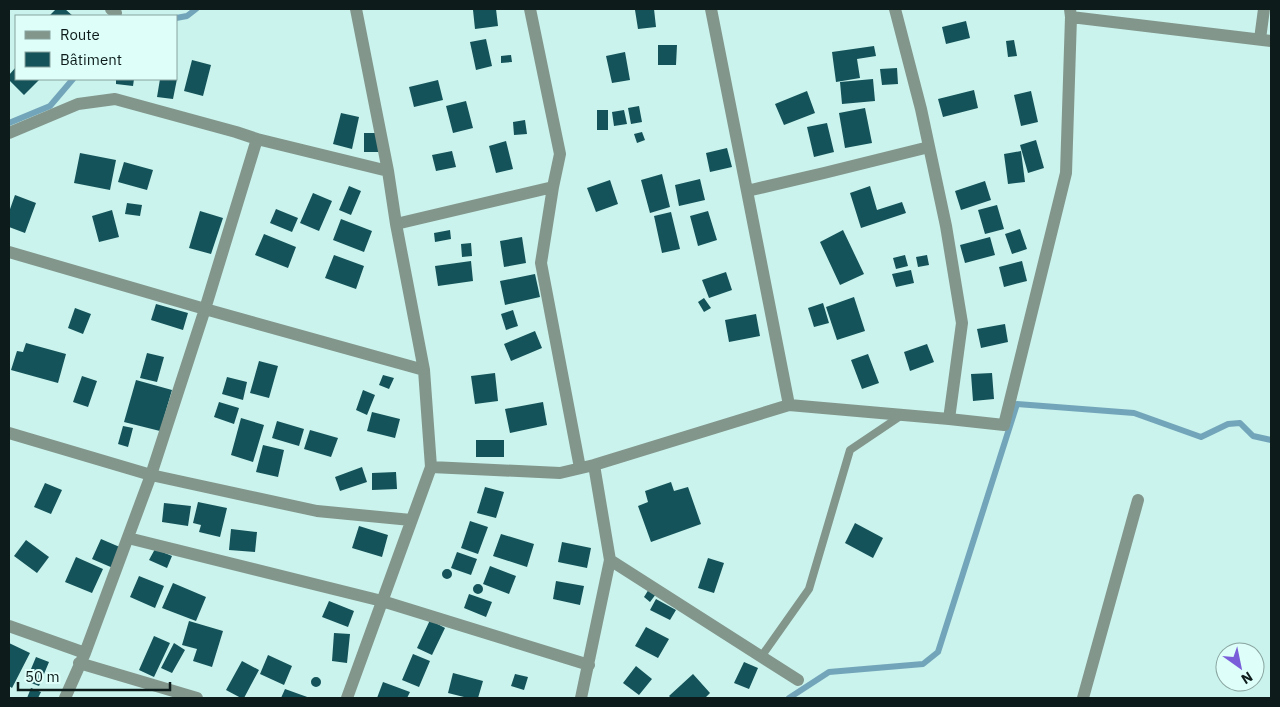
<svg xmlns="http://www.w3.org/2000/svg" width="1280" height="707" font-family="'IBM Plex Sans',sans-serif">
<rect width="100%" height="100%" fill="#c9f3ec"/>
<g fill="none" stroke-linecap="round" stroke-linejoin="round">
<path stroke="#73a5ba" stroke-width="6" d="M176,18L187,16L196,9
M9,123L50,106L73,79
M789,698L829,672L923,664L938,652L1017,404L1134,413L1201,437L1228,424L1240,423L1253,436L1271,440"/>
</g>
<path fill="#14535a" d="M56,9H65L73,16H49Z
M483,9H496L498,26L475,29L473,10Z
M645,9H654L656,27L638,29L635,10Z
M966,21L970,38L946,44L942,27Z
M486,39L492,66L476,70L470,42Z
M1014,40L1017,56L1008,57L1006,41Z
M658,45H677L676,65H658Z
M874,46L876,56L857,59L860,78L836,82L832,52Z
M625,52L630,80L612,83L606,56Z
M511,55L512,62L501,63V56Z
M192,60L211,65L203,96L184,91Z
M16,67V79H40L24,95L9,80V75Z
M897,68L898,84L882,85L880,69Z
M116,79H134L133,86L116,84Z
M160,79H177L173,99L157,97Z
M873,79L875,101L842,104L840,82Z
M438,80L443,100L414,107L409,87Z
M974,90L978,108L943,117L938,99Z
M807,91L815,113L784,125L775,104Z
M1031,91L1038,122L1021,126L1014,95Z
M466,101L473,128L453,133L446,106Z
M639,106L642,122L631,124L628,108Z
M865,108L872,143L845,148L839,113Z
M597,110H608V130H597Z
M624,110L627,124L614,126L612,112Z
M341,113L359,117L352,149L333,144Z
M525,120L527,134L514,135L513,122Z
M827,123L834,152L814,157L807,127Z
M642,132L645,140L637,143L634,134Z
M364,133H379V152H364Z
M1036,140L1044,168L1028,173L1020,145Z
M506,141L513,169L496,173L489,146Z
M727,148L732,167L710,172L706,153Z
M452,151L456,167L436,171L432,155Z
M1021,151L1025,182L1008,184L1004,154Z
M80,153L116,160L110,190L74,183Z
M124,162L153,170L147,190L118,182Z
M662,174L670,207L650,213L641,180Z
M700,179L705,200L679,206L675,185Z
M610,180L618,204L596,212L587,188Z
M985,181L991,200L961,210L955,191Z
M349,186L361,191L351,215L339,210Z
M870,186L877,210L902,202L906,213L861,228L850,193Z
M313,193L332,201L319,231L300,223Z
M15,195L36,203L25,233L9,227V212Z
M127,203L142,205L140,216L125,214Z
M997,205L1004,229L985,234L978,210Z
M276,209L298,218L292,232L270,223Z
M112,210L119,237L99,242L92,216Z
M200,211L223,218L211,254L189,248Z
M708,211L717,240L698,246L690,216Z
M671,212L680,249L662,253L654,216Z
M341,219L372,231L364,252L333,240Z
M1020,229L1027,249L1012,254L1005,234Z
M450,230L451,239L435,242L434,233Z
M843,230L864,274L840,285L820,242Z
M264,234L296,247L288,268L255,255Z
M522,237L526,263L504,267L500,241Z
M990,237L995,255L965,263L960,245Z
M471,243L472,256L462,257L461,244Z
M334,255L364,266L356,289L325,278Z
M905,255L908,266L896,269L893,258Z
M927,255L929,265L918,267L916,257Z
M471,261L473,281L438,286L435,266Z
M1022,261L1027,281L1004,287L999,267Z
M911,270L914,283L896,287L892,274Z
M726,272L732,290L709,298L702,280Z
M535,274L540,297L505,305L500,281Z
M854,297L865,331L837,340L826,307Z
M704,298L711,308L704,312L698,302Z
M823,303L829,323L814,327L808,308Z
M156,304L188,313L183,330L151,320Z
M75,308L91,314L83,334L68,328Z
M513,310L518,326L506,330L501,314Z
M756,314L760,336L729,342L725,320Z
M1005,324L1008,342L981,348L977,329Z
M535,331L542,348L511,361L504,344Z
M26,343L66,354L58,383L11,370L17,351L23,352Z
M927,344L934,362L910,371L904,352Z
M147,353L164,357L157,382L140,378Z
M868,354L879,383L862,389L851,360Z
M259,361L278,366L269,398L250,393Z
M495,373L498,401L475,404L471,376Z
M992,373L994,399L973,401L971,374Z
M383,375L394,378L389,389L379,385Z
M82,376L97,381L88,407L73,402Z
M227,377L247,382L243,400L222,394Z
M136,380L172,390L160,431L124,422Z
M363,390L375,395L367,415L356,410Z
M219,402L239,408L234,424L214,417Z
M543,402L547,425L510,433L505,409Z
M372,412L400,419L395,438L367,431Z
M241,418L264,425L253,462L231,455Z
M277,421L304,429L299,446L272,438Z
M123,426L133,428L128,447L118,444Z
M310,430L338,438L331,457L304,449Z
M476,440H504V457H476Z
M263,445L284,450L278,477L256,472Z
M362,467L367,482L340,491L335,477Z
M396,472L397,489L372,490V473Z
M671,482L674,491L688,487L701,524L651,542L638,506L648,502L645,491Z
M45,483L62,490L51,514L34,507Z
M485,487L504,492L496,518L477,513Z
M198,502L227,508L220,537L199,532L201,525L193,523Z
M164,503L191,506L188,526L162,522Z
M470,521L488,527L478,554L461,548Z
M855,523L883,538L873,558L845,543Z
M359,526L388,535L382,557L352,548Z
M231,529L257,532L255,552L229,550Z
M501,534L534,544L527,567L493,556Z
M101,539L122,548L113,568L92,559Z
M26,540L49,557L37,573L14,556Z
M562,542L591,548L587,568L558,562Z
M155,549L172,556L167,568L149,560Z
M457,552L477,559L471,575L451,568Z
M76,557L103,569L92,593L65,582Z
M708,558L724,563L714,593L698,588Z
M490,566L516,576L509,594L483,584Z
M442 574a5 5 0 1 1 10 0a5 5 0 1 1-10 0Z
M139,576L164,586L155,608L130,597Z
M556,581L584,586L580,605L553,599Z
M173,583L206,597L196,621L162,608Z
M473 589a5 5 0 1 1 10 0a5 5 0 1 1-10 0Z
M649,589L656,594L650,602L644,597Z
M469,594L492,602L486,617L464,608Z
M656,599L676,610L670,620L650,610Z
M329,601L354,611L348,627L322,617Z
M430,620L445,628L432,655L417,648Z
M189,621L223,631L212,667L193,661L197,649L182,645Z
M646,627L669,639L658,658L635,646Z
M334,633L350,634L347,663L332,661Z
M154,636L170,643L154,677L139,670Z
M9,643L30,653L12,688L9,686Z
M174,643L185,650L172,673L161,668Z
M413,654L430,661L419,687L402,680Z
M268,655L292,666L284,685L260,674Z
M36,657L49,662L39,686L26,681Z
M242,661L259,670L244,698H241L226,690Z
M744,662L758,668L749,689L734,683Z
M636,666L652,679L639,695L623,683Z
M453,673L483,681L478,698H468L448,693Z
M515,674L528,677L524,690L511,686Z
M693,674L710,693L705,698H671L669,696Z
M311 682a5 5 0 1 1 10 0a5 5 0 1 1-10 0Z
M383,682L410,692L407,698H377Z
M31,688L41,692L38,698H27Z
M285,689L310,698H281Z"/>
<g fill="none" stroke-linecap="round" stroke-linejoin="round">
<path stroke="#82968c" stroke-width="8" d="M761,657L809,589L850,450L902,415"/>
<path stroke="#82968c" stroke-width="12" d="M111,9L116,13
M530,9L560,154L553,187L541,263L580,468
M711,9L747,191L789,405
M895,9L921,109L946,226L962,323L949,419
M1071,17L1271,41
M1260,39L1264,9
M9,133L78,104L115,99L236,132L257,139L388,171
M747,191L824,173L929,147
M396,224L553,187
M9,252L205,309L424,370
M9,433L151,475L317,511L411,520
M431,467L560,473L594,465L789,405L949,419L1004,425L1066,173L1071,17L1070,9
M128,538L382,601L589,665
M610,560L798,680
M9,626L85,653
M79,663L197,698
M65,698L85,653L151,475L205,309L257,139
M347,698L431,467L424,370L396,224L388,171L356,9
M581,698L610,560L594,465
M1083,698L1138,500"/>
</g>
<rect width="1280" height="707" fill="none" stroke="#0d1c1a" stroke-width="20"/>
<rect x="15" y="15" width="162" height="65" fill="#ddfef9" stroke="#8aa4a0"/>
<rect x="25" y="31" width="25" height="8" fill="#82968c" stroke="#8aa4a0"/>
<text x="60" y="40" font-size="15" fill="#0d1c1a">Route</text>
<rect x="25" y="52" width="25" height="15" fill="#14535a" stroke="#8aa4a0"/>
<text x="60" y="65" font-size="15" fill="#0d1c1a">Bâtiment</text>
<g transform="translate(1240 667) rotate(147)"><circle r="24" fill="#ddfef9" stroke="#8aa4a0"/>
<path d="M0-4L9 19L0 12L-9 19Z" fill="#7a5ed9"/>
<text y="-8" font-size="14" font-weight="bold" text-anchor="middle" fill="#0d1c1a">N</text>
</g>
<path d="M18 682v8h152v-8" fill="none" stroke="#0d1c1a" stroke-width="2.5"/>
<text x="25" y="682" font-size="15" fill="#0d1c1a" stroke="#ddfef9" stroke-width="4" paint-order="stroke">50 m</text>
</svg>
